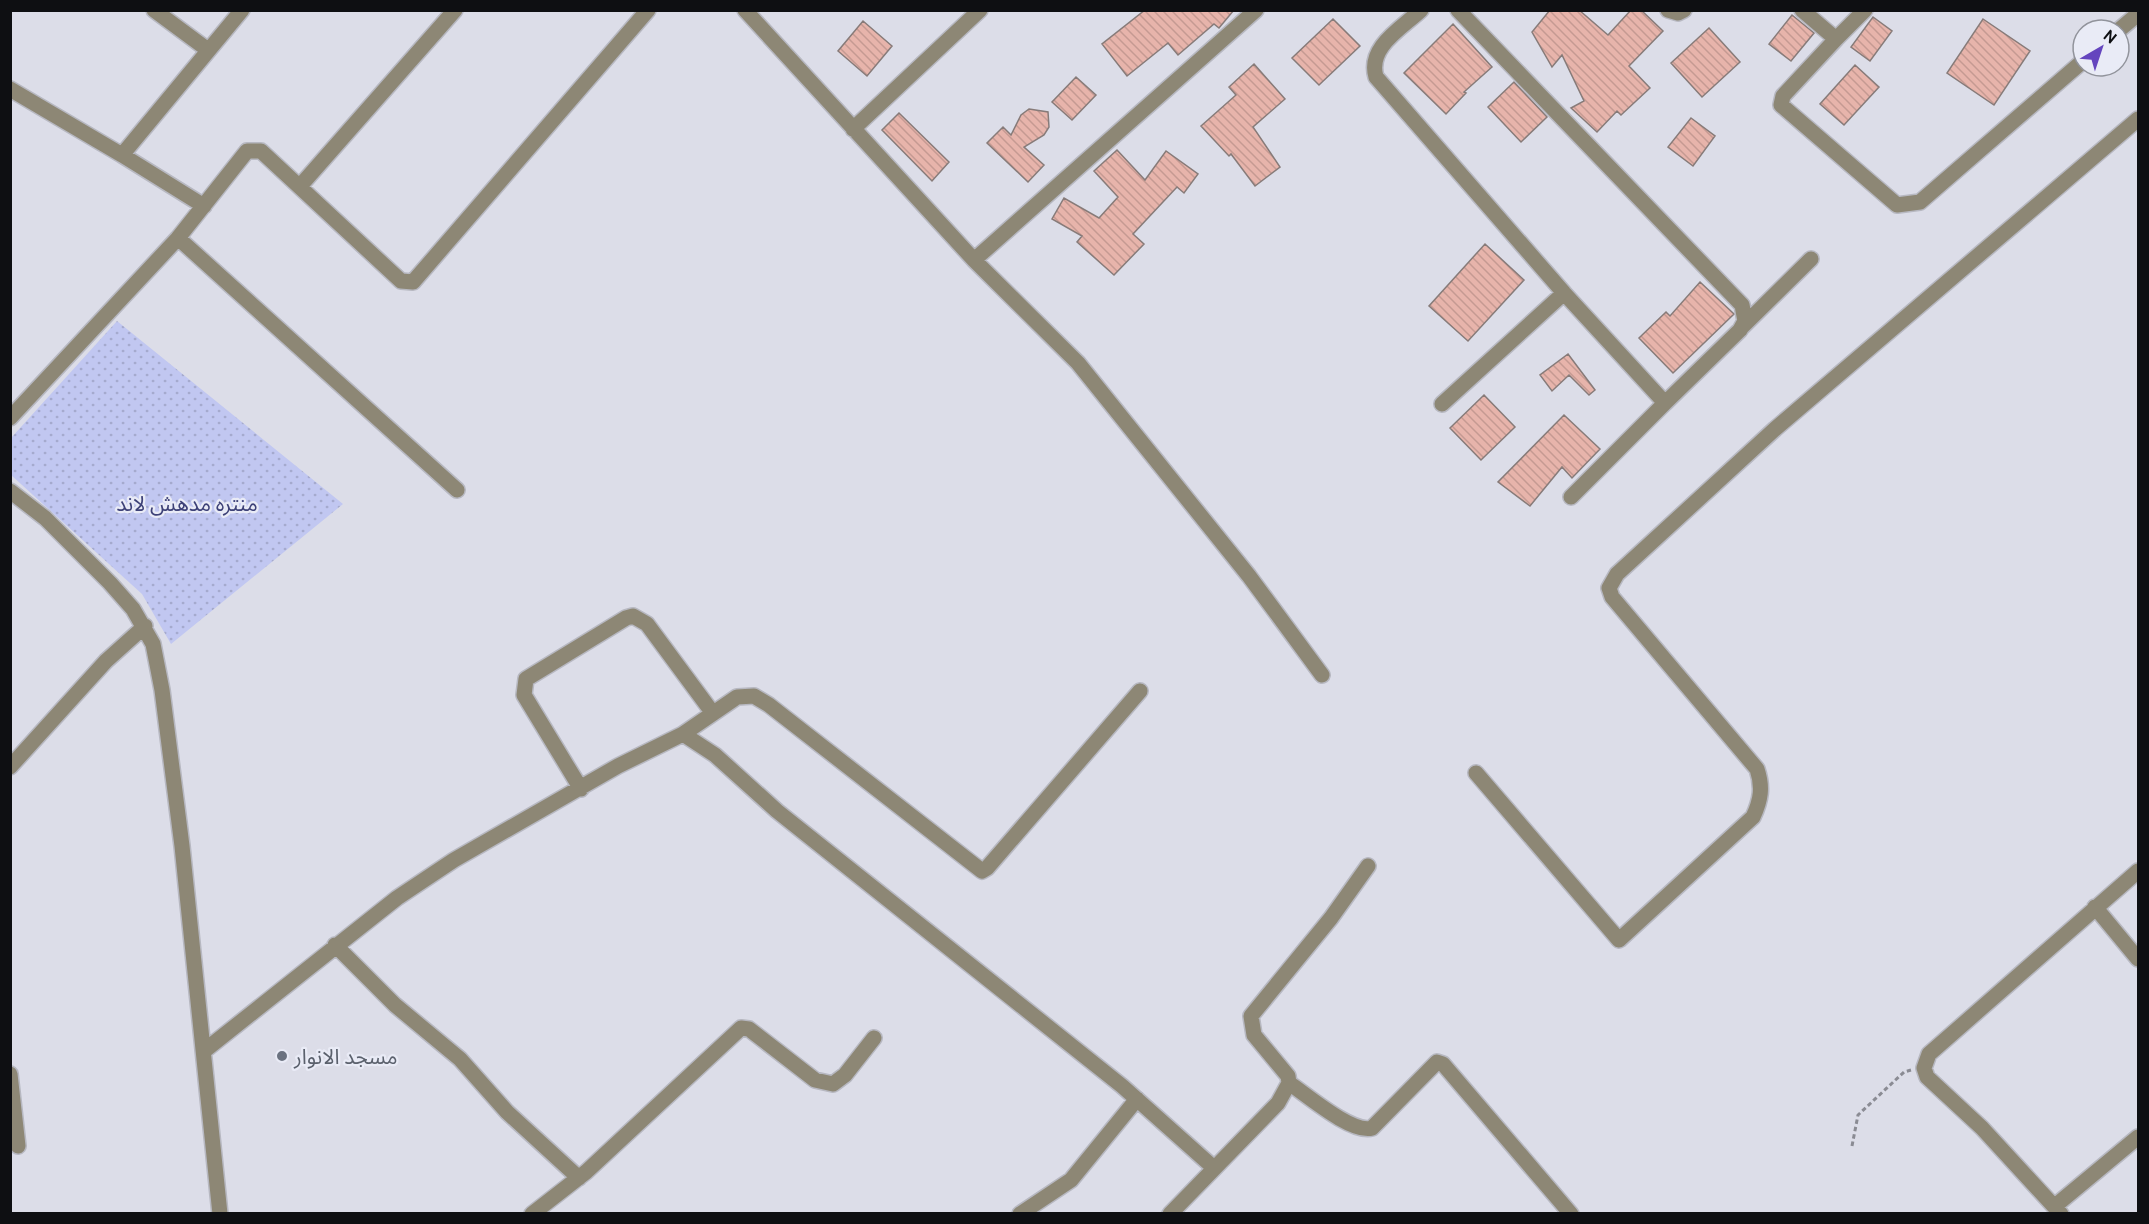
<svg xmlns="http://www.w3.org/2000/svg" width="2149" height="1224" font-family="Cabin,'Noto Sans Arabic',sans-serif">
<defs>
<pattern id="park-dots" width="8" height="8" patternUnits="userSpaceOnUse" patternTransform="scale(1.5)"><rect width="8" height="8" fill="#c1c7f1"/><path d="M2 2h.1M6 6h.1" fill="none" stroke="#a5aace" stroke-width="1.8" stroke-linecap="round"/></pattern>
<pattern id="building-back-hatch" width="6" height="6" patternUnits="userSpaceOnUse" patternTransform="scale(1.5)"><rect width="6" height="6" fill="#e7b4ab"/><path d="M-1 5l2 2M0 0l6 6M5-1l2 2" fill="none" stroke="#c59a92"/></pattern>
</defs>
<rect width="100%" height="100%" fill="#dcdde8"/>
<path fill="url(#park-dots)" d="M117,321L343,504L171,644L142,594L11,475V438Z"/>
<path fill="url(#building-back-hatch)" stroke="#877b79" stroke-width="1.5" d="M1145,10H1234L1219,28L1214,24L1178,55L1168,43L1127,76L1102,44Z
M1550,10H1579L1608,35L1631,10H1641L1663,31L1629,66L1650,88L1621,115L1617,111L1597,132L1571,108L1584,101L1562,55L1552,67L1532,32Z
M1792,15L1814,33L1791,61L1769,44Z
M1873,17L1892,31L1870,61L1851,47Z
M1333,19L1360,46L1319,85L1292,58Z
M1983,19L2030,51L1994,105L1947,73Z
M863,21L892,46L867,76L838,51Z
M1453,24L1492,67L1464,92L1466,93L1446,114L1404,73Z
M1709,28L1740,62L1702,97L1671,63Z
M1254,64L1285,99L1253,127L1280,167L1255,186L1231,154L1229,156L1201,126L1236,95L1229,87Z
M1855,65L1879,87L1844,125L1820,104Z
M1076,77L1096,95L1072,120L1052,102Z
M1514,82L1547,117L1521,142L1488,107Z
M1029,109L1048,112L1049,127L1044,135L1024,147L1044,165L1028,182L987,143L1003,127L1011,135L1021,115Z
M899,113L949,162L932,181L882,130Z
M1691,118L1715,136L1693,166L1668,147Z
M1117,150L1145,180L1166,151L1198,174L1184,193L1177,187L1133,234L1144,244L1114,275L1077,242L1082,236L1052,219L1064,198L1099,218L1118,197L1094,171Z
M1485,244L1524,280L1468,341L1429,306Z
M1700,282L1734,314L1673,373L1639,338L1666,312L1670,316Z
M1568,354L1595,390L1589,395L1569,375L1552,391L1540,375Z
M1484,395L1515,427L1481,460L1450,428Z
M1564,415L1600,449L1572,478L1562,467L1530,506L1498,482Z"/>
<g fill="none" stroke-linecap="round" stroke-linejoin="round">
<defs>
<path id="minor" d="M154,10L208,50
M745,10L974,260L1078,363L1249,576L1322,675
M1421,10C1402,28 1367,47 1376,77L1564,293L1665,403L1571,497
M1458,10L1742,305L1745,321L1740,330L1665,403
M1668,10L1678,13L1684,10
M1802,10L1836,39L1783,96L1781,105L1897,205L1920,202L2083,61
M2119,30L2138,14
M1836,39L1865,10
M10,89L122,155L242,10
M853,129L980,10
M122,155L204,206
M301,185L455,10
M178,238L247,151H261L401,281L413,282L648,10
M974,260L1256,10
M1742,327L1811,259
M1442,404L1564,293
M10,418L178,238L457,490
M10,491L45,518L110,583L133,609L153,644L162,690L182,846L220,1214
M683,734L737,697L754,696L769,705L982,871L987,868L1140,691
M10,767L106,661L145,626
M1476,773L1619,940L1753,817C1761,800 1763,787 1757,769L1612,597L1609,588L1617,574L1775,429L2138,119
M581,789L524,695L526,679L626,618L633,616L647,624L712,712
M1368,866L1331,918L1251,1016L1254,1035L1288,1076L1289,1083C1307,1095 1352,1134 1372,1128L1437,1062L1443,1064L1571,1214
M2095,907L2138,959
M335,945L395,1005L460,1059L507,1112L579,1178
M204,1051L397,898L454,860L618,766L683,734L715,755L777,811L1122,1086L1214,1168
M10,1074L18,1146
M2055,1206L2138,1137
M532,1214L586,1172L741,1028L749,1029L815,1080L833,1084L845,1075L874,1038
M1020,1214L1071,1180L1137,1099
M1170,1214L1278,1103L1289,1083
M2061,1214L1982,1128L1927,1077L1924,1068L1929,1054L2138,871"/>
</defs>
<use href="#minor" stroke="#b7b8c1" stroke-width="18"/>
<path stroke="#8a8b93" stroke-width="3" stroke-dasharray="4.5 3" stroke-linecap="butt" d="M1852,1146L1858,1115L1904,1072L1911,1070"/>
<use href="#minor" stroke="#8d8775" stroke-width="15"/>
</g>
<circle fill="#6b7280" stroke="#e9ebf6" stroke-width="2" cx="282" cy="1056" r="6"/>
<g text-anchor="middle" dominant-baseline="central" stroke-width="4.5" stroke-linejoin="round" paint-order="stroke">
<g font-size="21" fill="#3e4278" stroke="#e9ebf6">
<text x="187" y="503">منتره مدهش لاند</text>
</g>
<g font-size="21" fill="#5b616d" stroke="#e9ebf6" text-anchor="start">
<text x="294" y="1056">مسجد الانوار</text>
</g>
</g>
<rect width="2149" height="1224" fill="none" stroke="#0e0f12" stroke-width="24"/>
<g transform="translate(2101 48) rotate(39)"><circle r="28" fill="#e9ebf6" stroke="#91939b" stroke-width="1.5"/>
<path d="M0-4.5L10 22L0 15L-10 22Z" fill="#6445be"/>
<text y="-9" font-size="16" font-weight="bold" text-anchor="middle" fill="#0e0f12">N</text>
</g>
</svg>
